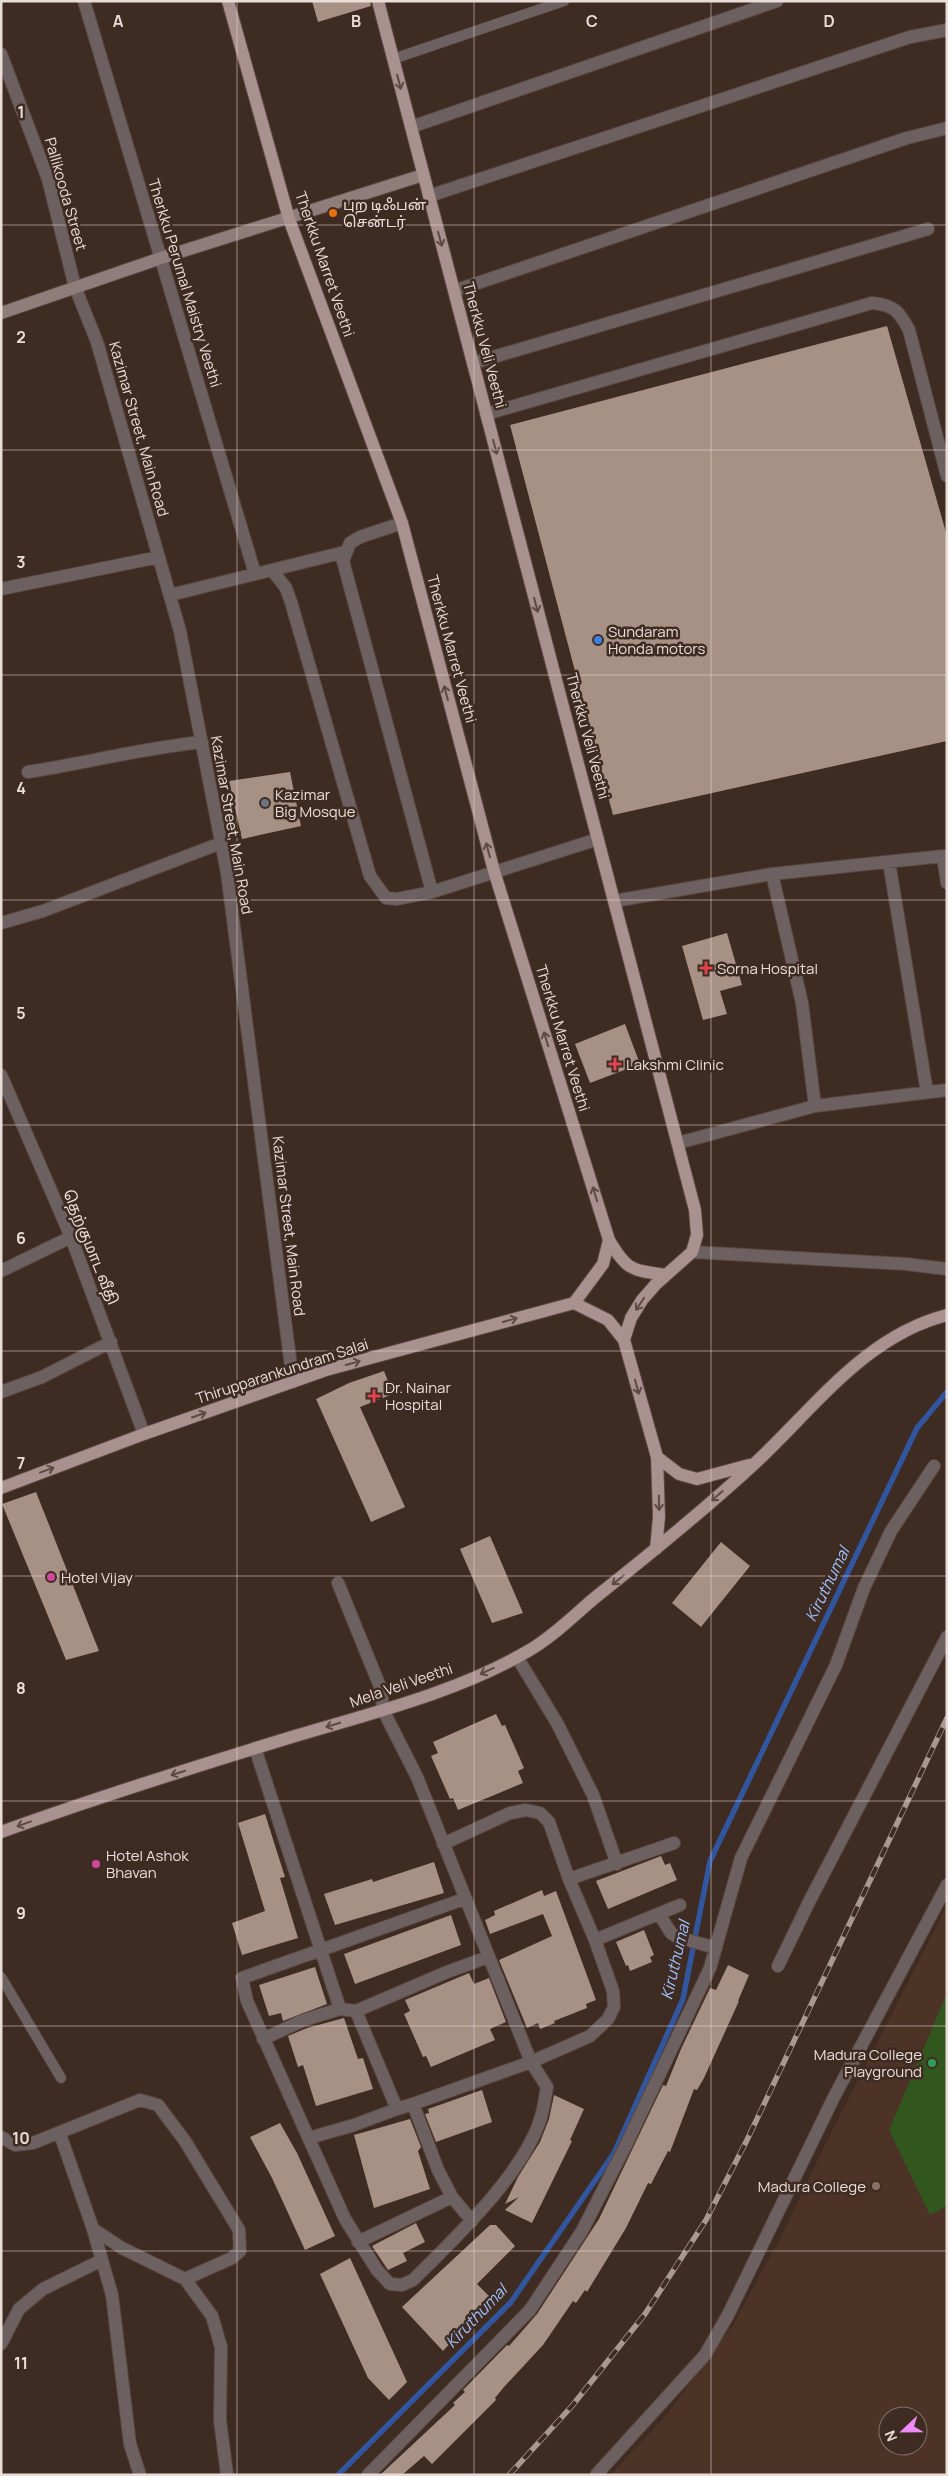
<svg xmlns="http://www.w3.org/2000/svg" width="948" height="2476" font-family="Manrope,'Noto Sans Tamil',sans-serif">
<rect width="100%" height="100%" fill="#3e2b22"/>
<path fill="#4c3326" fill-rule="evenodd" d="M947,1906V2475H610L664,2418L733,2325L782,2235L829,2137ZM888,2416H918V2446H888Z"/>
<path fill="#32571e" d="M947,1993V2206L930,2215L889,2130Z"/>
<g fill="none" stroke-linecap="round" stroke-linejoin="round">
<path stroke="#32569d" stroke-width="5.5" d="M338,2475L511,2302L614,2153L683,1999L710,1861L917,1428L947,1392"/>
</g>
<path fill="#a79185" d="M312,1H370L371,6L318,22Z
M887,326L947,536V741L613,815L510,425Z
M290,772L301,826L242,839L229,781Z
M727,933L742,985L720,991L727,1014L703,1020L682,946Z
M625,1024L640,1064L590,1083L575,1044Z
M384,1371L393,1394L360,1407L405,1507L371,1522L316,1399L349,1383Z
M36,1492L99,1651L66,1660L2,1504Z
M490,1536L523,1613L492,1623L460,1549Z
M721,1542L750,1566L701,1627L672,1603Z
M496,1714L502,1726L505,1725L524,1768L518,1771L523,1783L458,1810L453,1798L450,1799L431,1756L438,1753L433,1742Z
M265,1814L285,1877L280,1878L298,1938L242,1955L232,1923L265,1911L238,1823Z
M661,1856L665,1865L670,1863L677,1880L608,1909L596,1881Z
M434,1862L444,1893L335,1925L324,1894L372,1879L373,1882Z
M542,1890L544,1896L556,1891L596,2000L586,2004L587,2008L554,2021L555,2023L540,2029L538,2023L527,2028L499,1960L552,1936L543,1914L490,1934L485,1920L495,1915L494,1911Z
M451,1915L461,1945L355,1984L344,1954Z
M644,1930L654,1955L650,1957L652,1962L630,1971L628,1965L626,1966L616,1942Z
M728,1965L749,1975L738,2001H739L704,2078L697,2090L694,2089L670,2152L668,2151L651,2184L648,2183L626,2228L587,2292L585,2290L576,2303L573,2301L543,2345L504,2387L495,2398L496,2400L432,2464L424,2456L402,2475H380L455,2405L453,2403L465,2392L463,2390L507,2345L509,2346L537,2314L599,2219L663,2085L666,2086L681,2049L710,1988L716,1990Z
M315,1967L327,2004L283,2021L281,2013L269,2016L259,1985Z
M469,1973L474,1984L489,1978L506,2022L490,2029L495,2040L431,2067L426,2056L423,2057L404,2014L410,2011L405,2000Z
M344,2018L358,2059L363,2058L373,2089L316,2106L303,2065L298,2067L288,2036L307,2028Z
M482,2090L492,2122L436,2142L425,2114L429,2113L428,2109Z
M554,2095L584,2109L570,2140L572,2141L532,2223L505,2210L519,2197L505,2204L518,2177L540,2142L549,2119Z
M410,2119L421,2147L418,2151L430,2189L374,2208L354,2135Z
M280,2123L297,2153L335,2236L305,2250L272,2178L250,2137Z
M416,2223L425,2242L403,2253L407,2261L388,2270L372,2246Z
M490,2225H496L515,2246L477,2284L491,2298L443,2351L402,2307Z
M350,2258L407,2382L389,2400L368,2378L320,2274Z"/>
<g fill="none" stroke-linecap="round" stroke-linejoin="round">
<defs>
<path id="lane" d="M393,59L564,1
M1,1977L61,2078"/>
<path id="street" d="M84,1L255,574
M1,54L48,179L75,287L97,342L180,631L227,873L293,1382
M411,127L777,1
M429,196L910,37L947,30
M454,291L907,138L947,128
M473,363L928,229
M486,414L872,303C894,305 899,311 909,330L947,476
M402,523L360,537L350,543L343,561L432,892
M272,570L286,588L291,602L370,876L386,898L397,899L432,892L598,839
M1,589L159,557
M170,595L345,552
M28,772C86,763 143,748 202,742
M889,862L927,1092
M772,874L943,856L947,883
M614,901L772,874L802,1003L815,1106L678,1143
M1,923L43,911L221,843
M1,1075L71,1237L144,1434
M815,1106L947,1090
M692,1252L906,1264L947,1269
M1,1271L71,1237
M1,1392L42,1377L111,1342
M338,1583L381,1689L383,1710L417,1777L531,2062L547,2087C545,2097 544,2107 541,2117C524,2174 454,2239 413,2280L402,2285L390,2284L377,2270L345,2219L247,2001L242,1978L464,1899
M517,1657L557,1723L593,1795L617,1864
M255,1748L340,2009L356,2011L397,2109L413,2104L438,2170L452,2197L472,2221
M569,1879L674,1843
M659,1914L671,1933L677,1937L716,1948
M595,1940L680,1905
M778,1966L810,1900L947,1637
M356,2011L447,1972L488,1957
M263,2039L304,2020L340,2009
M413,2104L531,2062L590,2036L608,2019L614,2007L613,1991L595,1940L569,1879L549,1822L540,1813L526,1810L510,1813L443,1844
M60,2134L93,2229L112,2295L130,2444L140,2475
M1,2137L15,2145L33,2143L140,2100L158,2105L185,2141L239,2230L240,2251L232,2258L185,2279
M309,2138L354,2125L397,2109
M93,2229L122,2248L185,2279L212,2316L221,2347L220,2420L227,2475
M358,2242L452,2197
M1,2344L19,2309L43,2289L102,2260
M368,2475L530,2310L582,2231L627,2143L710,1968L741,1858L836,1665L864,1588L891,1531L934,1466
M596,2475L705,2355L728,2315L834,2097L947,1885"/>
<path id="secondary" d="M1,313L161,258L423,175"/>
<path id="primary" d="M228,1L289,219L402,523L494,871L609,1240L603,1264L574,1303
M378,1L695,1210L697,1235L692,1252L656,1284L642,1300L631,1318L624,1340L657,1457L659,1517L656,1549
M609,1240C627,1271 632,1270 666,1275
M657,1457L679,1474L697,1479L749,1465
M1,1488L144,1434L326,1370L574,1303L608,1320L624,1340
M1,1832C98,1797 197,1766 295,1736C372,1713 458,1692 528,1651C553,1637 575,1614 597,1596C650,1554 703,1511 753,1465C813,1410 864,1336 947,1315"/>
</defs>
<use href="#lane" stroke="#5a473f" stroke-width="11"/>
<use href="#street" stroke="#5a473f" stroke-width="14"/>
<use href="#secondary" stroke="#5a473f" stroke-width="14"/>
<use href="#primary" stroke="#5a473f" stroke-width="14"/>
<use href="#lane" stroke="#6c6160" stroke-width="10"/>
<use href="#street" stroke="#6c6160" stroke-width="12"/>
<use href="#secondary" stroke="#8e7d7a" stroke-width="12"/>
<use href="#primary" stroke="#a8918e" stroke-width="12"/>
<defs>
<path id="rail" d="M509,2475L572,2406L645,2314L706,2220L747,2140L947,1718"/>
</defs>
<use href="#rail" stroke="#a79890" stroke-width="5.5"/>
<use href="#rail" stroke="#3e2b22" stroke-width="4" stroke-dasharray="11" stroke-linecap="butt"/>
</g>
<defs><path id="oneway-shaft" d="M-6 0H5M1.5-3L5.5 0L1.5 3" fill="none" stroke-width="1.6" stroke-linecap="round" stroke-linejoin="round" transform="scale(1.25)"/></defs>
<g stroke="#5e4a42">
<use href="#oneway-shaft" transform="translate(399 82) rotate(75)"/>
<use href="#oneway-shaft" transform="translate(440 239) rotate(75)"/>
<use href="#oneway-shaft" transform="translate(495 447) rotate(75)"/>
<use href="#oneway-shaft" transform="translate(536 605) rotate(75)"/>
<use href="#oneway-shaft" transform="translate(446 693) rotate(-105)"/>
<use href="#oneway-shaft" transform="translate(488 850) rotate(-105)"/>
<use href="#oneway-shaft" transform="translate(546 1039) rotate(-107)"/>
<use href="#oneway-shaft" transform="translate(595 1194) rotate(-107)"/>
<use href="#oneway-shaft" transform="translate(640 1304) rotate(124)"/>
<use href="#oneway-shaft" transform="translate(510 1320) rotate(-15)"/>
<use href="#oneway-shaft" transform="translate(353 1363) rotate(-15)"/>
<use href="#oneway-shaft" transform="translate(637 1387) rotate(74)"/>
<use href="#oneway-shaft" transform="translate(199 1415) rotate(-19)"/>
<use href="#oneway-shaft" transform="translate(47 1470) rotate(-20)"/>
<use href="#oneway-shaft" transform="translate(717 1496) rotate(139)"/>
<use href="#oneway-shaft" transform="translate(659 1503) rotate(89)"/>
<use href="#oneway-shaft" transform="translate(618 1580) rotate(141)"/>
<use href="#oneway-shaft" transform="translate(487 1671) rotate(155)"/>
<use href="#oneway-shaft" transform="translate(333 1725) rotate(163)"/>
<use href="#oneway-shaft" transform="translate(178 1773) rotate(162)"/>
<use href="#oneway-shaft" transform="translate(24 1824) rotate(160)"/>
</g>
<path fill="none" stroke="#eaddd7" stroke-width="1" stroke-opacity="0.55" d="M237,1V2475M474,1V2475M711,1V2475M1,225H947M1,450H947M1,675H947M1,900H947M1,1125H947M1,1351H947M1,1576H947M1,1801H947M1,2026H947M1,2251H947"/>
<circle fill="#e8710a" stroke="#3e2b22" stroke-width="2" cx="333" cy="213" r="5"/>
<circle fill="#3f7fe0" stroke="#3e2b22" stroke-width="2" cx="598" cy="640" r="5"/>
<circle fill="#6b7280" stroke="#3e2b22" stroke-width="2" cx="265" cy="803" r="5"/>
<g fill="#e0444e" stroke="#3e2b22" stroke-width="2">
<path d="M703.5 960.5h5v5h5v5h-5v5h-5v-5h-5v-5h5z"/>
<path d="M612.5 1056.5h5v5h5v5h-5v5h-5v-5h-5v-5h5z"/>
<path d="M371.5 1388.5h5v5h5v5h-5v5h-5v-5h-5v-5h5z"/>
</g>
<g fill="#d1479c" stroke="#3e2b22" stroke-width="2">
<circle cx="51" cy="1577" r="5"/>
<circle cx="96" cy="1864" r="5"/>
</g>
<circle fill="#2e9e5b" stroke="#3e2b22" stroke-width="2" cx="932" cy="2063" r="5"/>
<circle fill="#8d6e63" stroke="#3e2b22" stroke-width="2" cx="876" cy="2186" r="5"/>
<g text-anchor="middle" dominant-baseline="central" stroke-width="5" stroke-linejoin="round" paint-order="stroke">
<g font-size="15" fill="#eaddd7" stroke="#3e2b22">
<text transform="translate(66 194) rotate(74)">Pallikooda Street</text>
<text transform="translate(325 264) rotate(71)">Therkku Marret Veethi</text>
<text transform="translate(185 283) rotate(73)">Therkku Perumal Maistry Veethi</text>
<text transform="translate(485 345) rotate(75)">Therkku Veli Veethi</text>
<text transform="translate(139 429) rotate(74)">Kazimar Street, Main Road</text>
<text transform="translate(452 649) rotate(75)">Therkku Marret Veethi</text>
<text transform="translate(588 736) rotate(75)">Therkku Veli Veethi</text>
<text transform="translate(232 825) rotate(80)">Kazimar Street, Main Road</text>
<text transform="translate(563 1038) rotate(73)">Therkku Marret Veethi</text>
<text transform="translate(289 1226) rotate(83)">Kazimar Street, Main Road</text>
<text transform="translate(91 1247) rotate(68)">தெற்குமாட வீதி</text>
<text transform="translate(282 1371) rotate(-18)">Thirupparankundram Salai</text>
<text transform="translate(401 1685) rotate(-19)">Mela Veli Veethi</text>
</g>
<g font-size="15" fill="#eaddd7" stroke="#3e2b22" text-anchor="start">
<text x="343" y="204">புற டிஃபன்<tspan x="343" dy="17">சென்டர்</tspan></text>
<text x="608" y="631">Sundaram<tspan x="608" dy="17">Honda motors</tspan></text>
<text x="275" y="794">Kazimar<tspan x="275" dy="17">Big Mosque</tspan></text>
<text x="717" y="968">Sorna Hospital</text>
<text x="626" y="1064">Lakshmi Clinic</text>
<text x="385" y="1387">Dr. Nainar<tspan x="385" dy="17">Hospital</tspan></text>
<text x="61" y="1577">Hotel Vijay</text>
<text x="106" y="1855">Hotel Ashok<tspan x="106" dy="17">Bhavan</tspan></text>
<text x="922" y="2054" text-anchor="end">Madura College<tspan x="922" dy="17">Playground</tspan></text>
<text x="866" y="2186" text-anchor="end">Madura College</text>
</g>
<g font-size="16" font-style="italic" fill="#a0c1fc" stroke="#3e2b22">
<text transform="translate(827 1584) rotate(-64)">Kiruthumal</text>
<text transform="translate(675 1960) rotate(-77)">Kiruthumal</text>
<text transform="translate(476 2316) rotate(-46)">Kiruthumal</text>
</g>
</g>
<g font-size="16" text-anchor="middle" font-weight="bold" fill="#eaddd7" stroke="#3e2b22" stroke-width="5" stroke-linejoin="round" paint-order="stroke">
<text x="118" y="27">A</text>
<text x="356" y="27">B</text>
<text x="592" y="27">C</text>
<text x="829" y="27">D</text>
<text x="21" y="118">1</text>
<text x="21" y="343">2</text>
<text x="21" y="568">3</text>
<text x="21" y="794">4</text>
<text x="21" y="1019">5</text>
<text x="21" y="1244">6</text>
<text x="21" y="1469">7</text>
<text x="21" y="1694">8</text>
<text x="21" y="1919">9</text>
<text x="21" y="2144">10</text>
<text x="21" y="2369">11</text>
</g>
<rect width="948" height="2476" fill="none" stroke="#eaddd7" stroke-width="5"/>
<g transform="translate(903 2431) rotate(248)"><circle r="24" fill="#3e2b22" stroke="#83726a"/>
<path d="M0-4L9 19L0 12L-9 19Z" fill="#ef8bf7"/>
<text y="-8" font-size="14" font-weight="bold" text-anchor="middle" fill="#eaddd7">N</text>
</g>
</svg>
